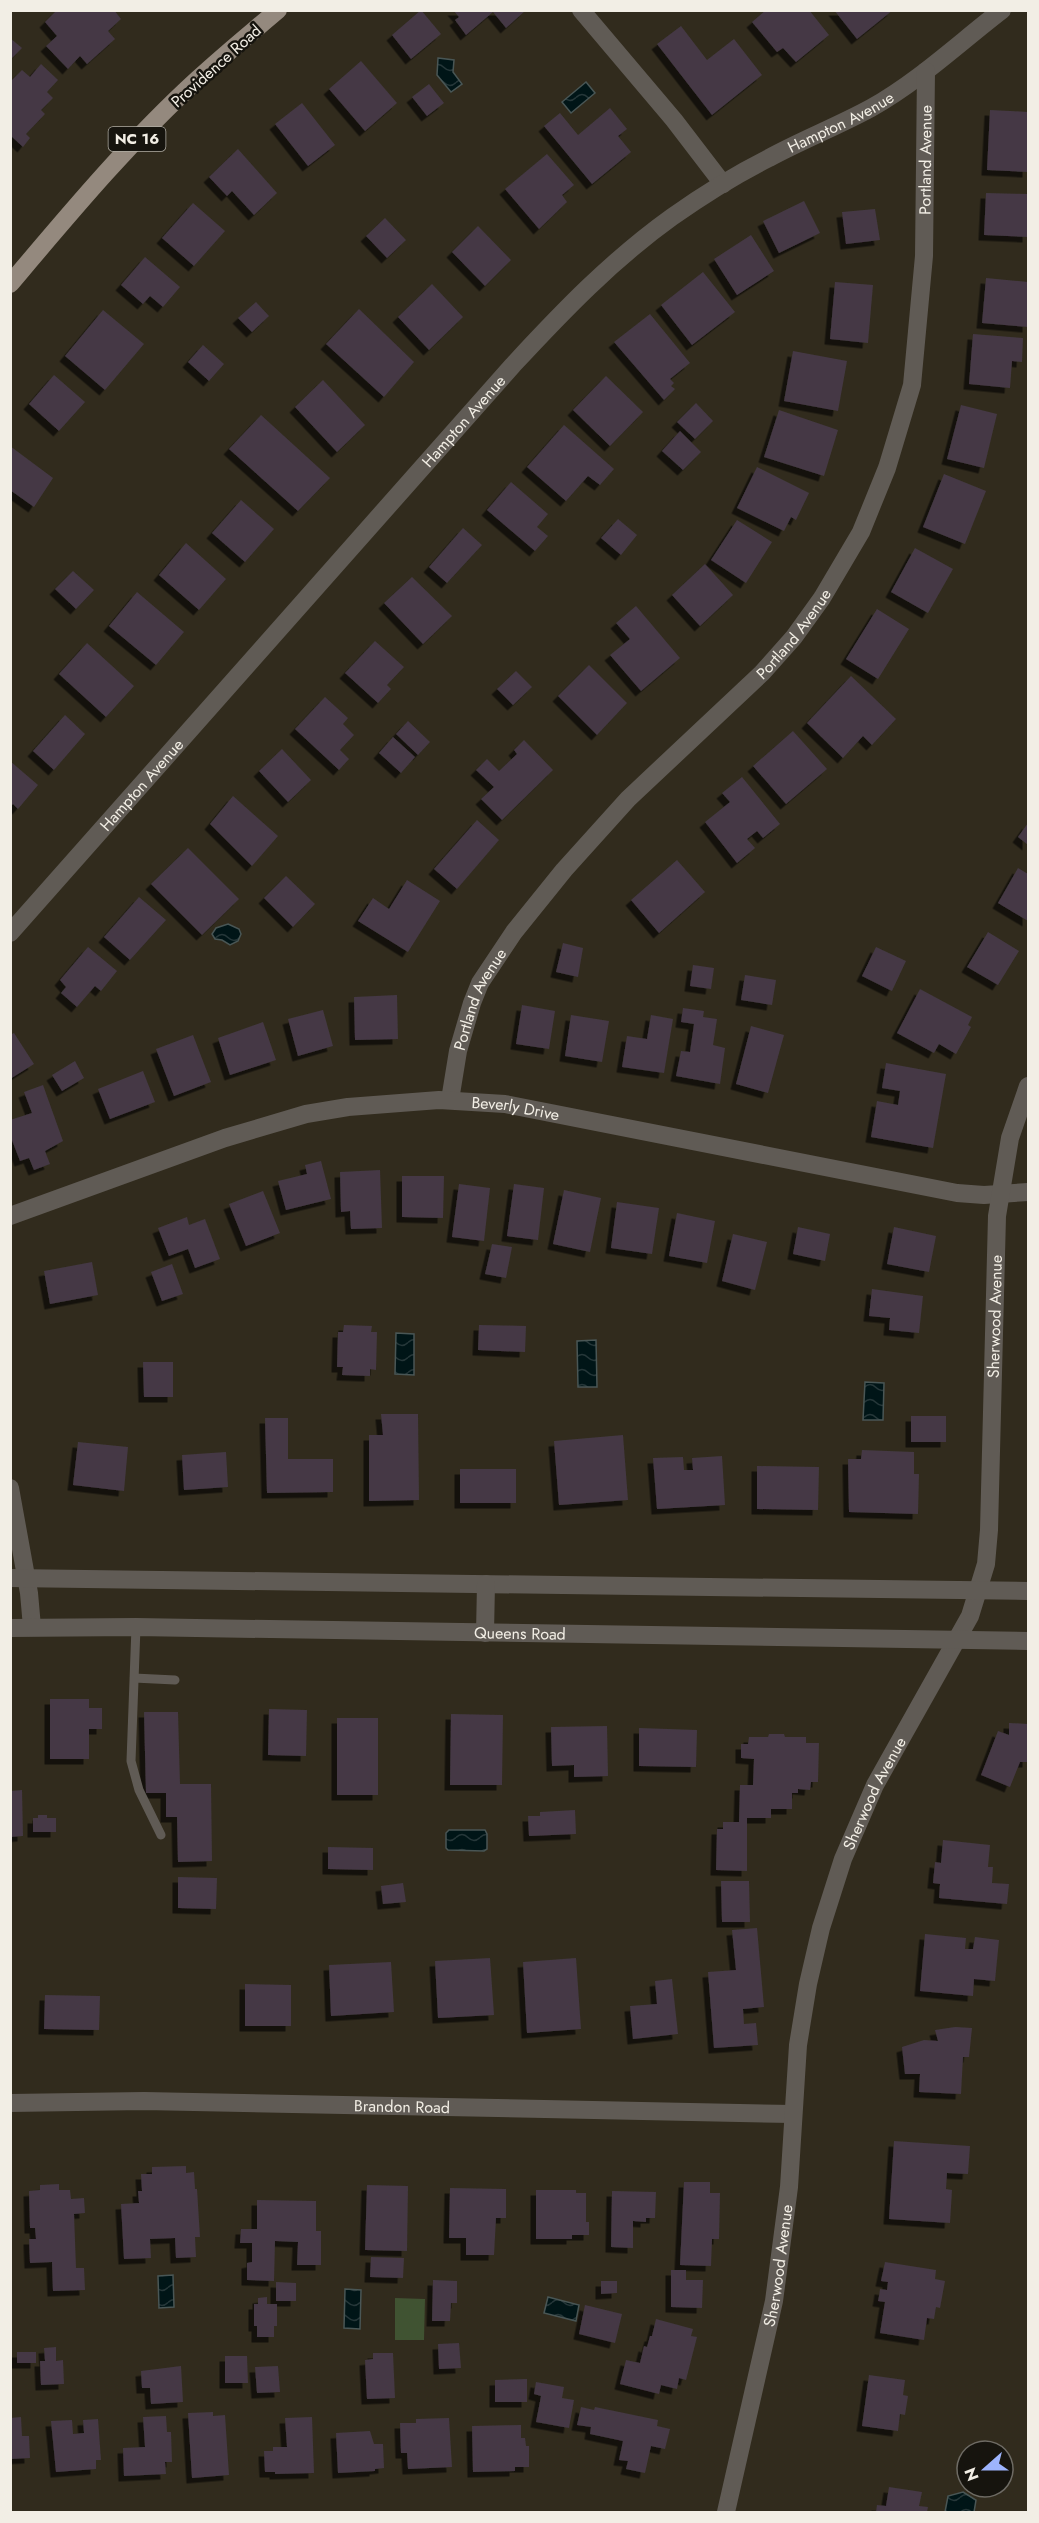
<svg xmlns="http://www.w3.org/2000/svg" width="1039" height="2523" font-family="Jost,sans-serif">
<defs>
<pattern id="water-waves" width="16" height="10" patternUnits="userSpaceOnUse" patternTransform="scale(1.5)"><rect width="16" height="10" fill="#001517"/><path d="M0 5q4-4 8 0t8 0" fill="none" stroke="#263739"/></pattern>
<filter id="shadow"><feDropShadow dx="-5.5" dy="5.5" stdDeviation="0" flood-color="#0009"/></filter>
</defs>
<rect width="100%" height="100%" fill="#312b1d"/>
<path fill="#405332" d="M395,2298L425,2299L424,2340H395Z"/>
<path fill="url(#water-waves)" stroke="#495655" stroke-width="1.5" d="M438,58L454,60L453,72L462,84L451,92L437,75Z
M586,82L595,93L571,113L562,102Z
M228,924L239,929L241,934L238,941L230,945L222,940L215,939L212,934L216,928Z
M396,1333L414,1334V1375L395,1374Z
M596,1340L597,1387H578L577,1341Z
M865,1382L884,1383L883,1420H863Z
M449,1830H485L487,1834V1849L484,1851L448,1850L446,1848V1833Z
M173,2275L174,2307L159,2308L158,2276Z
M345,2289L361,2290L360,2329L344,2328Z
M548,2297L579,2305L576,2321L544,2313Z
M963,2492L976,2500L974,2512H945L948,2496Z"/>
<path fill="#443944" filter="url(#shadow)" d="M57,10H114L121,19L108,31L115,39L87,64L80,56L68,69L46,46L57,36L45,22Z
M421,10L441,34L411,59L392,35Z
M453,10H526L506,28L493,12L466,35L455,20L459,17Z
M766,10H809L829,35L796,62L783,48L777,52L752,22Z
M834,10H893L857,39Z
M681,26L707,60L734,39L762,75L712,115L657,44Z
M10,38L22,48L10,60Z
M361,61L397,103L365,131L329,89Z
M41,64L58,80L47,92L53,98L41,110L45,114L26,134L30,138L23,147L10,135V82L22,70L30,77Z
M429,84L444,103L427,116L412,97Z
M302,103L335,145L308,166L275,124Z
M610,108L627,129L618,136L631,152L592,184L544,126L560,113L578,135Z
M990,110L1028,112V172L987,170Z
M238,149L277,193L254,215L232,191L227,196L209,177Z
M547,154L574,185L562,195L567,202L539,229L505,189Z
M986,193L1028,194V237L984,235Z
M804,201L820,233L779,253L763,221Z
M193,203L225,231L194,266L162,238Z
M875,209L880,240L846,244L842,212Z
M385,218L406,240L387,258L366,236Z
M478,226L511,260L485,286L452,252Z
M751,235L774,271L737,295L714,259Z
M145,257L180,287L163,307L150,296L143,304L121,285Z
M703,272L735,312L692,345L661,305Z
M986,278L1028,282V327L982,323Z
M835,282L873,285L868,343L830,339Z
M432,284L463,317L429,350L398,317Z
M256,302L269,316L252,332L238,318Z
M359,309L414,362L384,397L326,344Z
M103,310L144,344L105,390L65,356Z
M650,314L690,363L670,379L674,383L671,386L675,389L664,400L614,342Z
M973,334L1023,338L1022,362L1012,361L1010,388L969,384Z
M203,345L224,364L209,381L188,362Z
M793,351L847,361L838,411L784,401Z
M54,375L85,402L59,431L29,404Z
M606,376L643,412L610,446L573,410Z
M323,380L365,425L337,452L295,407Z
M696,403L713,421L695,439L677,422Z
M961,405L997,414L984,468L947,459Z
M779,410L838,430L824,476L764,457Z
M261,415L330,478L298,511L229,449Z
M564,425L614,469L600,485L588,476L566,501L527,467Z
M680,431L701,452L683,470L662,451Z
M10,446L53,478L34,507L10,490Z
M757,467L809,493L796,520L791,517L784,531L737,508Z
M944,474L986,491L965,544L923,527Z
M511,482L548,514L537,527L548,536L535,551L487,510Z
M241,500L274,529L245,562L212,533Z
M618,519L637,535L621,555L601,538Z
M737,520L772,542L746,583L711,560Z
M463,528L482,545L447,583L429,567Z
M186,543L226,579L199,610L159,575Z
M915,548L953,569L928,613L891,592Z
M705,564L733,595L700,626L672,595Z
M73,571L94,590L76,609L55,589Z
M412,577L452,616L423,644L384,603Z
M137,592L184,632L156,665L109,626Z
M636,606L680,658L641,691L610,655L630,639L616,623Z
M877,609L909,629L878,679L846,659Z
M375,641L404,667L387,685L391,689L378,703L345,673Z
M87,643L134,686L106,717L59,674Z
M589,665L627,703L597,735L558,696Z
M516,671L532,687L513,705L497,689Z
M851,676L896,719L872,745L863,736L843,758L807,723Z
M325,697L348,718L343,724L354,735L340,750L349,759L339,770L295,729Z
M65,715L85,734L54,770L33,751Z
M408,721L430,742L418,755L396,734Z
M793,731L827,769L786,804L753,766Z
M393,737L415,757L401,773L379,753Z
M524,740L553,770L502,820L481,799L494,787L476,770L487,759L499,771L517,754L514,750Z
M282,749L311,780L288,802L259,771Z
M10,761L38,785L18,809L13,804L10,807Z
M742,777L780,824L763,838L757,831L747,839L755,848L737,863L705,822L730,802L722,793Z
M233,796L278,836L252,866L210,824Z
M477,820L499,840L457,889L434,869Z
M1028,823V845L1018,837Z
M188,848L239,899L202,935L151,884Z
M677,860L705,892L659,933L631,900Z
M1018,868L1028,874V921L998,903Z
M286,876L315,904L293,927L264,898Z
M407,880L440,901L408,952L358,921L373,898L389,909Z
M139,897L166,920L130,960L104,937Z
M988,932L1019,951L998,985L967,967Z
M563,943L583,948L578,977L556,972Z
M88,947L117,971L101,991L95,986L77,1007L61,993L66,987L60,980Z
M876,947L906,961L892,991L862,976Z
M693,965L714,968L711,989L690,986Z
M745,975L776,980L772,1005L741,1000Z
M920,989L972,1017L968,1025L971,1027L956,1054L939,1044L934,1053L897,1033Z
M397,995L398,1039L355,1040L354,997Z
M522,1005L555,1011L549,1049L516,1044Z
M683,1008L704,1011L703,1017L717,1019L713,1045L725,1048L720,1084L676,1076L681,1051L690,1052L694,1024L681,1022Z
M323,1010L333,1046L298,1056L288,1019Z
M571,1015L609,1021L602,1062L565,1056Z
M651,1015L673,1019L664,1073L622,1067L627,1036L647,1039Z
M263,1022L276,1060L230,1075L218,1038Z
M751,1026L784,1035L768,1093L736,1084Z
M14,1033L34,1064L10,1079V1035Z
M193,1035L211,1082L174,1096L156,1049Z
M75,1061L84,1078L62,1091L52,1075Z
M886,1063L946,1074L933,1148L871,1137L877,1101L898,1105L900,1091L882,1088Z
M143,1071L155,1102L110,1119L98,1089Z
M43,1085L63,1141L45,1151L50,1164L34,1170L29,1158L20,1161L10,1135V1120L32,1113L24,1092Z
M321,1161L331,1199L286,1210L278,1181L307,1174L305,1165Z
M380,1170L382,1228L351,1229L350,1211L341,1212L340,1172Z
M402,1176H444L443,1218L402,1217Z
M459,1184L490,1188L484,1241L452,1237Z
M514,1184L544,1188L538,1240L507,1236Z
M564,1190L601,1198L590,1252L553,1244Z
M263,1191L280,1233L246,1246L229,1204Z
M617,1202L659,1208L652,1254L611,1248Z
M677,1213L715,1221L707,1263L669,1256Z
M187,1217L189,1225L205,1219L220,1259L195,1268L188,1249L169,1256L158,1228Z
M798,1227L830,1234L825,1261L793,1254Z
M894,1227L936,1236L929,1272L887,1264Z
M733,1234L767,1242L755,1290L722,1281Z
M492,1244L512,1247L506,1278L485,1274Z
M92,1262L98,1295L50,1304L44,1271Z
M172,1264L183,1294L162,1301L151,1272Z
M872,1289L923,1296L919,1333L889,1330L890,1318L869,1316Z
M344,1325L372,1326L371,1332H377L376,1370L370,1369V1376L342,1375L343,1367H337L338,1332H343Z
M479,1325L526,1326L525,1352L478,1350Z
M143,1362H173V1397H144Z
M381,1414H418L419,1500L369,1501V1435H383Z
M911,1416H946V1442H911Z
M265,1418H288V1459H333V1492L267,1493Z
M623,1435L628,1500L559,1505L554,1441Z
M78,1442L128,1447L124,1491L73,1485Z
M862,1450L914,1452V1474H919L918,1514L849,1512L848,1459H861Z
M226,1452L228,1487L184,1490L182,1455Z
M722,1456L725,1505L657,1509L653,1458L683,1457L684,1470H693L692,1458Z
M757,1466L819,1467L818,1510L757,1509Z
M460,1469H516V1503H460Z
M50,1699H89V1708H102V1729H89V1759H50Z
M269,1709L307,1710L306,1756L268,1755Z
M144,1712H178L180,1784H211L212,1861L178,1862L177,1817H166V1793H146Z
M451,1714L503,1715L502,1785H450Z
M337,1718H378V1795H337Z
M1009,1723L1028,1724V1762H1020L1010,1787L981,1775L998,1731L1009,1735Z
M607,1726L608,1776L574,1777V1765L552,1766L551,1727Z
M639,1728L697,1730L696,1767L639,1766Z
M769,1734H784L785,1737H806V1743H819L818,1782H811L810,1790L798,1789V1793H792V1809H771V1818H747V1871L716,1870L717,1829H723V1822H739L740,1785H753L754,1759L741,1758V1744H748L749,1737H768Z
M22,1790L23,1836L10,1837V1791Z
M575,1810L576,1834L529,1836L528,1816H540V1812Z
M38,1815H47V1818H56V1832H33V1818H38Z
M943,1840L990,1845L988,1867H993L992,1883L1009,1884L1007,1904L939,1898L940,1884L933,1883L935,1862L941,1863Z
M328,1847L373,1848V1870L328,1869Z
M178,1877L217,1878L216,1909L178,1908Z
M721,1881H749L750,1922H722Z
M403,1883L406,1902L383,1904L381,1886Z
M757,1928L764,2007L743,2009L744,2024L756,2023L758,2045L714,2048L708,1972L736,1970L732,1930Z
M925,1934L966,1938L965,1949H973L975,1937L999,1940L995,1981L974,1979L973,1996L920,1991Z
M490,1958L494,2015L438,2018L435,1961Z
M576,1958L581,2029L527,2033L523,1962Z
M391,1962L394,2012L331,2016L329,1965Z
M672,1979L678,2034L633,2039L630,2006L657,2004L655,1981Z
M245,1984L291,1985V2026H245Z
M45,1995L100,1996L99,2030L44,2029Z
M955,2027L972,2028L969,2057H963L961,2094L919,2092L920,2074H905L902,2047L924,2040L938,2041L935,2030Z
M894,2141L970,2146L968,2174L947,2173L946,2189L952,2190L950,2223L889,2219Z
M186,2166V2173L194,2172L195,2189H197L200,2237H195L196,2257L176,2258L175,2238L150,2239L151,2258L124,2259L121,2204L139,2203L138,2191H142L141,2174H152V2167Z
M684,2182H710V2193H720L719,2239H712L711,2266L680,2265Z
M59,2184V2190H70L71,2199L84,2198L85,2213L74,2214L76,2268H84L85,2290L53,2291L52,2262L30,2263L29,2239H36L35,2228H30L29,2191L40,2190V2185Z
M367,2185L408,2186L407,2251L365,2250Z
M450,2188L506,2189V2218H496L494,2255H466V2238H449Z
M536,2190H576V2193H586V2222H589V2235H572V2239H536Z
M612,2191L656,2192L655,2218H646V2222L633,2221V2248L611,2247Z
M257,2200L316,2201V2231H321V2265H297L298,2242L275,2241L274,2281L247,2280V2263L252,2262V2243H240L241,2229H257Z
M371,2257L404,2258L403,2278L370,2277Z
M885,2262L936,2270L935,2279L945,2281L940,2308L936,2307L934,2319L927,2318L924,2340L880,2333L885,2302L878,2301L879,2296L880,2289L887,2290L888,2282L881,2281Z
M671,2270H686V2280H703L702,2308L671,2307Z
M433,2280L457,2281V2303H451L450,2321H432Z
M601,2281H617V2293L601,2294Z
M276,2282L296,2283V2301H276Z
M267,2297V2304H277V2326H274V2337H257V2326H254V2304H258V2298Z
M585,2305L622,2314L615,2343L579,2334Z
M656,2319L693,2329L691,2336L697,2337L686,2380L679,2378L677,2389L661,2385L659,2394L620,2384L626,2360L640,2363L644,2346L647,2347L650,2336H652Z
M459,2343L461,2368L439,2369L438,2344Z
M56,2347V2361L63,2360L64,2384L41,2385L40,2361H45L44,2348Z
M17,2352H36V2363H17Z
M373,2353H393L395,2398L367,2399L365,2360L373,2359Z
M225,2356H247L248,2383H225Z
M181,2366L183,2402L151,2404L150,2388H142L141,2371Z
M278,2366L280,2392L257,2393L255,2367Z
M869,2375L905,2380L903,2395L908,2396L905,2415L900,2414L898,2431L862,2426Z
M527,2379V2402H495V2380Z
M536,2382L564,2387L562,2398L574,2400L569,2428L536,2422L541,2396L534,2394Z
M581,2407L594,2410L595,2407L658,2420L657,2426L670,2429L665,2449L651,2446L645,2473L626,2469L628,2461L619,2460L623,2441L590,2434L591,2427L577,2425Z
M213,2412V2416L225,2415L229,2475L192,2478L188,2413Z
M166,2416L167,2432H171L172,2462H165L166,2474L124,2476L123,2448L145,2447L143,2417Z
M21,2417L22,2436H29L30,2458L10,2459V2418Z
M312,2417L314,2473L275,2474V2472H265L264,2451H273V2447H287L285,2418Z
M449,2418L452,2467L408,2469L407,2453H401L400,2423H416V2419Z
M98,2419L101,2460H96V2469L56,2472L51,2421L72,2420L73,2434L84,2433L83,2420Z
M521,2425V2438H525L526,2446H529V2467H515V2471L473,2472L472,2426Z
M370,2431L374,2444H383L384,2468L375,2469V2471L338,2473L336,2433Z
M889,2487L922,2492L919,2506L928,2507L927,2512H876L877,2505L886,2506Z"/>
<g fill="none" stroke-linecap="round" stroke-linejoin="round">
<path stroke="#605b55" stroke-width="9" d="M136,1627L131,1761L139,1790L161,1835
M134,1678L175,1680"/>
<g stroke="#605b55" stroke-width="18">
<path d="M581,10L674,120L723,184"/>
<path id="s1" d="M10,933L513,365C563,311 612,260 672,217C703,195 735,175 769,158C802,140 838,126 871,108C919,81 959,43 1002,10"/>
<path id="s2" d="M450,1100L458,1051L472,1003L480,983L514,932L564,870L628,799L762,673L794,637L822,598L861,532L887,468L912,385L924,256L926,71"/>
<path id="s3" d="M10,1216L225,1138L306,1114L348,1107L439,1100L505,1104L957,1193L984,1195L1028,1192"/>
<path d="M10,1488L29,1593L32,1627"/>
<path id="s4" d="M10,2103L144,2101L793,2114"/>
<path id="s5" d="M726,2512L774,2301L789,2187L798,2045L808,1984L821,1928L843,1859L875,1785L970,1616L986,1564L989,1530L997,1216L1010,1138L1028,1086"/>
</g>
<g stroke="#605b55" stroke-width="18">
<path d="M10,1578L1028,1591"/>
<path id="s6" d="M10,1628L136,1627L1028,1641"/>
<path d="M485,1633L486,1584"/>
</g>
<path stroke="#94897e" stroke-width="18" d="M10,284C70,213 130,141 198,79C224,55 251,33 278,10"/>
</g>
<g text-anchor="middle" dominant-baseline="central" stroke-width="5" stroke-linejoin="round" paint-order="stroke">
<rect fill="#16140e" stroke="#b0ada4" stroke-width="1.5" x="108.5" y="127" width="57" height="24" rx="4.5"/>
<g font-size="15" font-weight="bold" fill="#f2eee5">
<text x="137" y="139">NC 16</text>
</g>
<g font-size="16" fill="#f2eee5" stroke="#16140e">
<text transform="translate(216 66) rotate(-42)">Providence Road</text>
<text stroke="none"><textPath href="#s1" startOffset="1170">Hampton Avenue</textPath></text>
<text stroke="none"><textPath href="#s2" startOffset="1096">Portland Avenue</textPath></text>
<text stroke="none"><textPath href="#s1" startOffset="684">Hampton Avenue</textPath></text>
<text stroke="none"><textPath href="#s2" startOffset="592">Portland Avenue</textPath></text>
<text stroke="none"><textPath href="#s1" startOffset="198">Hampton Avenue</textPath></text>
<text stroke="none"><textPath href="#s2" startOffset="106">Portland Avenue</textPath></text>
<text stroke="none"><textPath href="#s3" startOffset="524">Beverly Drive</textPath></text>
<text stroke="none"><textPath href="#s5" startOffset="1242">Sherwood Avenue</textPath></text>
<text stroke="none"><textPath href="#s6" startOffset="510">Queens Road</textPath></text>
<text stroke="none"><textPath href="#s5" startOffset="738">Sherwood Avenue</textPath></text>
<text stroke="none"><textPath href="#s4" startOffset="392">Brandon Road</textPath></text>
<text stroke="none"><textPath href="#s5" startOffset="252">Sherwood Avenue</textPath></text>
</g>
</g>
<rect width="1039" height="2523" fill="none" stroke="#f2eee5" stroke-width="24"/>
<g transform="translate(985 2469) rotate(249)"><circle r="28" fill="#16140e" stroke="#6e6b64" stroke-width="1.5"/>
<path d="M0-4.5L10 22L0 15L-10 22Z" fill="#9db4fd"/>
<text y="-9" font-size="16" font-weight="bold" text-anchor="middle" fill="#f2eee5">N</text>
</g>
</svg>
